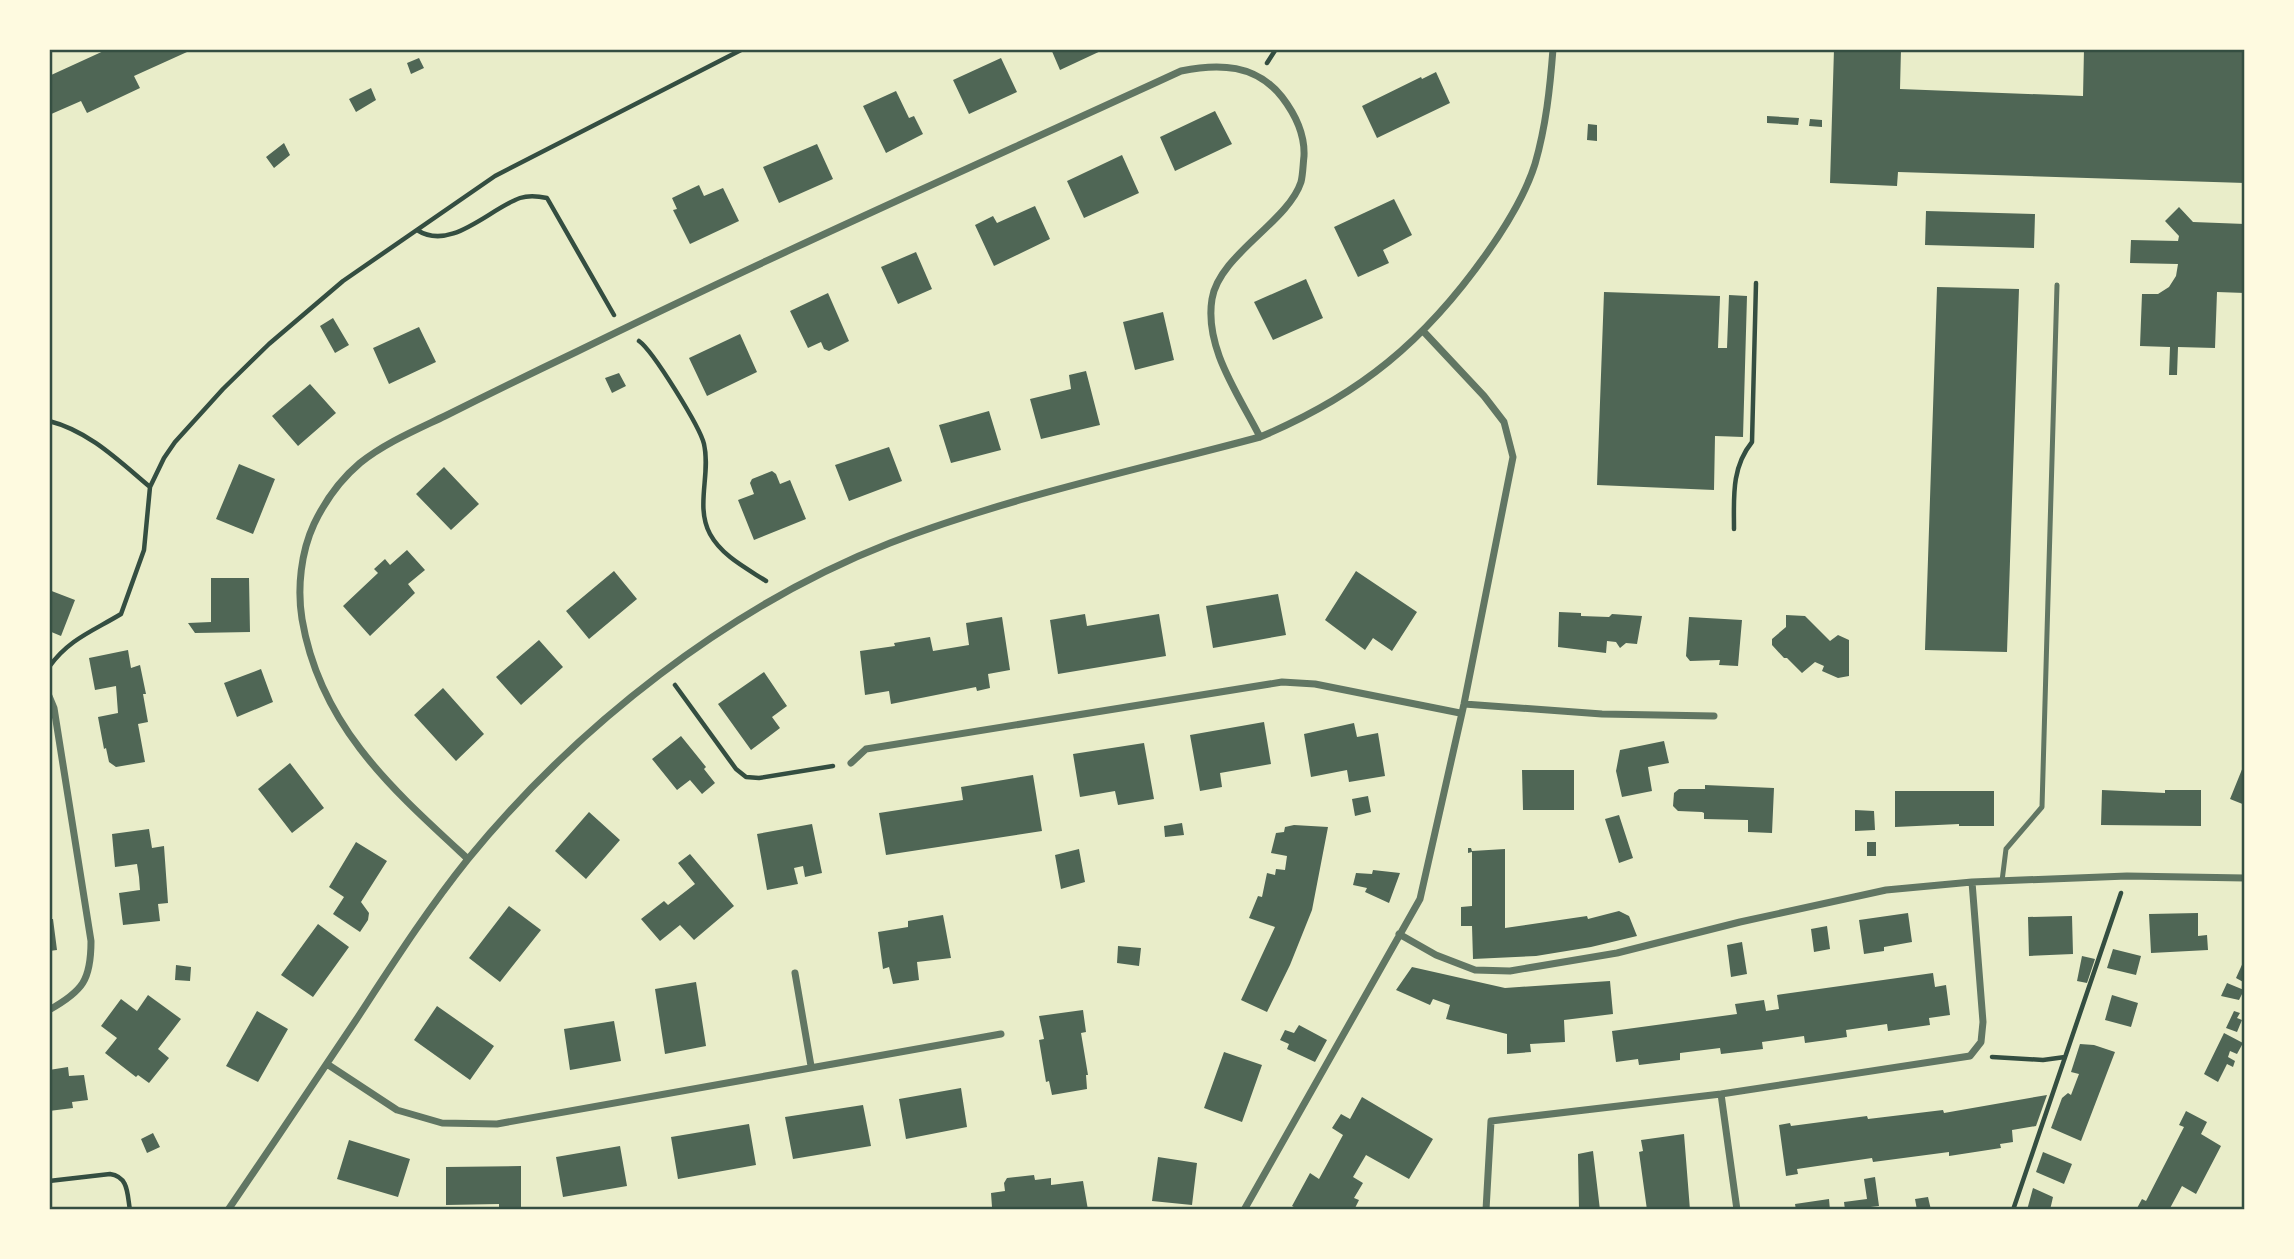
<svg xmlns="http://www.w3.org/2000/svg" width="2294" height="1259" font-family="'Nunito Sans',sans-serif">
<rect width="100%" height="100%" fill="#e9edc9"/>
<path fill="#4f6655" d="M108,49H185L187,52L134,76L140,88L87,113L81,101L49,115V76Z
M1051,49H1105L1060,70Z
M1834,49H1901L1900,89L2083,96L2084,49H2245V183L1898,172L1897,186L1830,183Z
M419,58L424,68L411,74L407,63Z
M1001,58L1017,92L969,114L953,80Z
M1436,72L1450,103L1377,138L1362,106L1421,77L1422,79Z
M371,88L376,100L356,112L349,99Z
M896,91L909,118L914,116L923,134L886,153L863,106Z
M1215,111L1232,144L1175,171L1160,137Z
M1767,116L1799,118L1798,125L1767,123Z
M1810,119L1822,120V127L1809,126Z
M1588,124L1597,125V141L1587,140Z
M284,143L290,155L274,168L266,157Z
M817,144L833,179L779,203L763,167Z
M1122,155L1139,193L1084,218L1067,181Z
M699,185L704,196L723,188L739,221L690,244L673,210L677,209L672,198Z
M1394,199L1412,235L1383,250L1389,263L1358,277L1334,227Z
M1035,206L1050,239L994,266L975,225L993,216L997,223Z
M2179,207L2193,222L2245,224V293L2217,292L2215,348L2178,347L2177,375H2169L2170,347L2140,346L2142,294H2158L2169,287L2176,276L2178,264L2130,263L2131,240L2178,241L2179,236L2165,221Z
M1926,211L2035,214L2034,248L1925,245Z
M916,252L932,289L898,304L881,267Z
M1306,279L1323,318L1273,340L1254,302Z
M1937,287L2019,289L2007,652L1925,650Z
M1604,292L1720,296L1718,348H1727L1729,295L1747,296L1743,437L1715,436L1714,490L1597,485Z
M828,293L849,341L829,351L824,349L821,342L808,348L790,311Z
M1163,312L1174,360L1135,370L1123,322Z
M333,318L349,345L335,353L320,326Z
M419,327L436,362L389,384L373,348Z
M740,334L757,372L707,396L689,358Z
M1086,371L1100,425L1041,439L1030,399L1071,389L1069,375Z
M619,373L626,386L612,393L605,378Z
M310,384L336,413L298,446L272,416Z
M989,411L1001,450L951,463L939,425Z
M889,447L902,481L849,501L835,465Z
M239,464L275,479L253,534L216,519Z
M444,467L479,504L451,530L416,494Z
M772,471L776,474L780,484L790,480L806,519L754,540L738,500L754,494L750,483L752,479Z
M407,550L425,570L408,584L415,593L370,636L343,606L378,573L374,569L385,559L390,565Z
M614,571L637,599L589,639L566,611Z
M1356,571L1417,612L1392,651L1373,638L1365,650L1325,620Z
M211,578H249L250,632L195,633L188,623L211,622Z
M49,590L75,600L61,636L49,631Z
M1278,594L1286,635L1213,648L1206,606Z
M1559,612L1581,613V616L1609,617L1612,614L1642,616L1637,644L1626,643L1620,648L1616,642L1607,641L1606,653L1558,647Z
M1085,614L1087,626L1159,614L1166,656L1058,674L1050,620Z
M1786,615L1805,616L1830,641L1838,635L1849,640V676L1838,678L1822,671L1824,666L1815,662L1802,673L1787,658H1784L1772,645V639L1786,627Z
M1002,617L1010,670L988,674L990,688L977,691L976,687L891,704L889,691L865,695L860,651L895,646L894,643L930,637L933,651L969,645L966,623Z
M1689,617L1742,620L1738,666L1719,665L1720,660L1690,661L1686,656Z
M539,640L563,667L521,705L496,677Z
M128,650L131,668L140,665L146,694H143L148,722L138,724L145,762L116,767L109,762L106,748L104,749L98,717L118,713L116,686L95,690L89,658Z
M261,669L273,702L237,717L224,683Z
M764,672L787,706L772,717L780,728L751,750L718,704Z
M443,688L484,734L456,761L414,715Z
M1264,722L1271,764L1220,773L1222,787L1200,791L1190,735Z
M1354,723L1357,737L1378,733L1385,776L1349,782L1347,770L1311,777L1304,734Z
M681,736L706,767L704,769L715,783L702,794L690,780L677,790L652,759Z
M1664,741L1669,763L1648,767L1652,791L1622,797L1616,771L1620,750Z
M1144,743L1154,799L1118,805L1115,791L1080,797L1073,754Z
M2245,762V805L2230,799Z
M290,763L324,808L292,833L258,789Z
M1522,770H1574V810H1523Z
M1033,775L1042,831L886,855L879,813L963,800L961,787Z
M1705,785L1774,788L1772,833L1748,832V820L1704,819V813L1702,812L1678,811L1673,806L1674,793L1679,789H1705Z
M2102,790L2165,793V790H2201V826L2101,825Z
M1895,791H1994V826H1959V824L1895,827Z
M1368,796L1371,812L1355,816L1352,799Z
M1855,810L1874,811L1875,830L1855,831Z
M589,812L620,840L586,879L555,851Z
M1619,815L1633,858L1619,863L1605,819Z
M1182,823L1184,835L1165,837L1164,826Z
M812,824L822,873L805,877L803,866L794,868L798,884L767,890L757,834Z
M1294,825L1328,827L1312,910L1290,965L1267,1012L1241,1000L1275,927L1249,918L1258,896L1262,897L1267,873L1275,875L1276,869L1285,870L1287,856L1271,853L1276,833L1284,832L1285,827Z
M149,829L152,848L164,846L168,903L158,904L160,921L123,925L119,893L140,890L139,877L137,864L115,867L112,834Z
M356,842L387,861L361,902L369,913L368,920L360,932L333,914L344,897L329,887Z
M1867,842H1876V856H1867Z
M1468,848H1471L1472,851L1505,849V928L1587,916L1588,919L1619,911L1629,916L1637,936L1591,947L1536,956L1473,959L1472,926H1461V907L1472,906V852L1468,853Z
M1079,849L1085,882L1061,889L1055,855Z
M690,854L734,906L694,940L680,925L660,941L641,919L664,901L668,905L695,884L678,863Z
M1373,870L1400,873L1389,903L1365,892L1367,888L1353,885L1356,873L1372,874Z
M509,906L541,930L500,982L469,958Z
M1908,913L1912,942L1884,947V951L1864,954L1859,920Z
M2198,913V936L2207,935L2208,950L2151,953L2149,914Z
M943,915L951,958L917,962L919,980L893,984L889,967L883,969L878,932L908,927V921Z
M2072,916L2073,954L2029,956L2028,917Z
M49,919H53L57,950L49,951Z
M318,924L349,947L313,997L281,975Z
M1827,926L1830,949L1814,952L1811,929Z
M1742,942L1747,974L1731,977L1727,945Z
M1118,946L1141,948L1139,966L1117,963Z
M2113,949L2141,956L2136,975L2107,968Z
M2082,956L2095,959L2087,983L2077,981Z
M2245,958V983L2236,978Z
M176,965L191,967L190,981L175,980Z
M1412,967L1505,988L1610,981L1613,1014L1564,1020L1565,1042L1530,1044L1531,1052L1507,1054V1034L1446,1019L1450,1005L1433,999L1430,1005L1396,990Z
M1933,973L1935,987L1946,985L1950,1015L1929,1018L1930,1025L1888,1031L1887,1024L1846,1030L1847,1037L1827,1040L1805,1043L1804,1036L1762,1042L1763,1049L1721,1054L1720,1048L1680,1053V1060L1639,1065L1638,1059L1616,1062L1612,1031L1737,1014L1735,1004L1764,1000L1766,1011L1779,1009L1777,995Z
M696,982L706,1046L665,1054L655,989Z
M2227,983L2244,990L2239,1000L2221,996Z
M148,995L181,1019L158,1049L169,1058L149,1083L138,1075L136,1077L105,1053L117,1038L101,1026L121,999L137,1011Z
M2112,995L2138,1003L2131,1027L2105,1020Z
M437,1006L494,1046L470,1080L414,1040Z
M1083,1010L1086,1032L1081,1033L1088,1075H1086L1087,1089L1052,1095L1049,1081L1046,1082L1039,1040L1044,1039L1039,1016Z
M257,1011L288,1029L258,1082L226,1066Z
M2234,1011L2240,1013L2237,1018L2242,1020L2237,1032L2226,1028Z
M614,1021L621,1061L570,1070L564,1029Z
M1299,1025L1327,1040L1315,1062L1287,1049L1289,1044L1280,1040L1285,1030L1294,1033Z
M2224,1033L2243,1043L2237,1054L2230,1051L2228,1057L2235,1061L2233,1067L2227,1064L2218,1082L2204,1074Z
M2080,1044L2094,1045L2115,1052L2081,1141L2051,1128L2062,1098L2068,1093L2071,1095L2079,1074L2071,1072Z
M1224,1052L1262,1065L1242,1122L1204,1108Z
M68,1067L69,1076L84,1075L88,1100L72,1102L73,1108L49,1111V1070Z
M961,1088L967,1127L906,1139L899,1099Z
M2047,1095L2036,1126L2012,1130L2013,1142L2000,1144L2001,1148L1949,1156V1152L1873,1162L1872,1158L1797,1169L1798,1174L1786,1176L1779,1125L1790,1123L1791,1126L1867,1116L1868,1119L1943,1110L1944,1113Z
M1362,1097L1433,1139L1409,1179L1366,1155L1353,1177L1363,1183L1354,1198L1359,1200L1354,1210H1299L1292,1206L1310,1173L1319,1179L1343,1135L1332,1128L1341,1114L1350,1119Z
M863,1105L871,1146L793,1159L785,1117Z
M2186,1111L2207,1122L2201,1134L2221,1146L2196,1194L2182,1186L2169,1210H2136L2142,1199L2146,1201L2184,1127L2179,1125Z
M749,1124L756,1165L678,1179L671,1137Z
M153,1133L160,1147L147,1153L141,1139Z
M1684,1134L1690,1210H1647L1639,1152L1643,1151L1641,1140Z
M349,1140L410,1159L398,1197L337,1179Z
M620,1146L627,1186L563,1197L556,1157Z
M1593,1151L1600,1210H1579L1578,1154Z
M2043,1152L2072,1164L2064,1184L2036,1172Z
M1158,1157L1197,1163L1192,1205L1152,1201Z
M521,1166V1210H499V1204L446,1205V1167Z
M1034,1175L1035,1180L1051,1178V1185L1083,1181L1088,1210H984L992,1207L991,1193L1005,1191L1004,1183L1007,1178Z
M1875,1177L1879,1206L1845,1210L1844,1202L1867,1199L1864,1179Z
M2033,1188L2053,1197L2050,1210H2027Z
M1928,1197L1931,1210H1917L1915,1199Z
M1829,1199L1830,1210H1796L1795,1204Z"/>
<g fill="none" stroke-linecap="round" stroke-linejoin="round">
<path stroke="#344e41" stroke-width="4.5" d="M1267,63L1276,49
M417,230C451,252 489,209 520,198C529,195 538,196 547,198L614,315
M639,341C653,351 700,427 704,444C711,474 695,506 710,534C722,556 746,568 766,581
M49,421C89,431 119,461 150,487L144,550L121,614C93,631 69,639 49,667
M150,487L164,458L175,442L223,389L269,344L343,281L495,176L743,49
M1734,529C1734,498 1731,468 1752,442L1756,283
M675,685L736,769L746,777L759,778L833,766
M1992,1057L2043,1060L2065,1057
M49,1181L110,1174C129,1177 127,1194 130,1210
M2013,1210L2121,893"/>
<path stroke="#617663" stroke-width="5" d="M2002,881L2006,849L2042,807L2057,285"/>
<path stroke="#617663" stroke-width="7" d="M49,696L54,708L91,941C91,980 83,991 49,1010
M1464,704L1602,714L1714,716
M851,763L866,749L1282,682L1315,684L1460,713
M468,859C392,789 320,726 302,619C297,588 301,552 314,524C325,501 341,479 360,463C385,443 416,430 445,416C489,394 532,373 576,352C775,254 979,164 1181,71C1219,63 1256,64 1282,97C1295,114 1305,134 1304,156C1303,164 1303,174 1301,182C1288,222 1219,255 1212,299C1204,348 1239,395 1260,437
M1399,934L1436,955L1475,970L1510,971L1617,953L1740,922L1886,890L1972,882L2127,876L2245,878
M795,973L811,1066
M327,1064L397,1110L442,1123L497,1124L1001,1034
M1721,1094L1737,1210
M228,1210C271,1147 314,1083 356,1020C392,965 427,910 468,859C577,726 729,606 890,543C1009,497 1137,470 1260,437C1360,395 1425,341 1487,253C1506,226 1525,196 1535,164C1546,126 1550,88 1553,49
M1244,1210L1420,899L1464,704L1513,457L1504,422L1484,396L1424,332
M1486,1210L1491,1121L1721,1094L1970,1056L1981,1042L1983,1022L1972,882"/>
</g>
<rect width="2294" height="1259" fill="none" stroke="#fefae0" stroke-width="102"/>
<rect x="51" y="51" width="2192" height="1157" fill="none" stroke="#344e41" stroke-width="2.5"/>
</svg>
